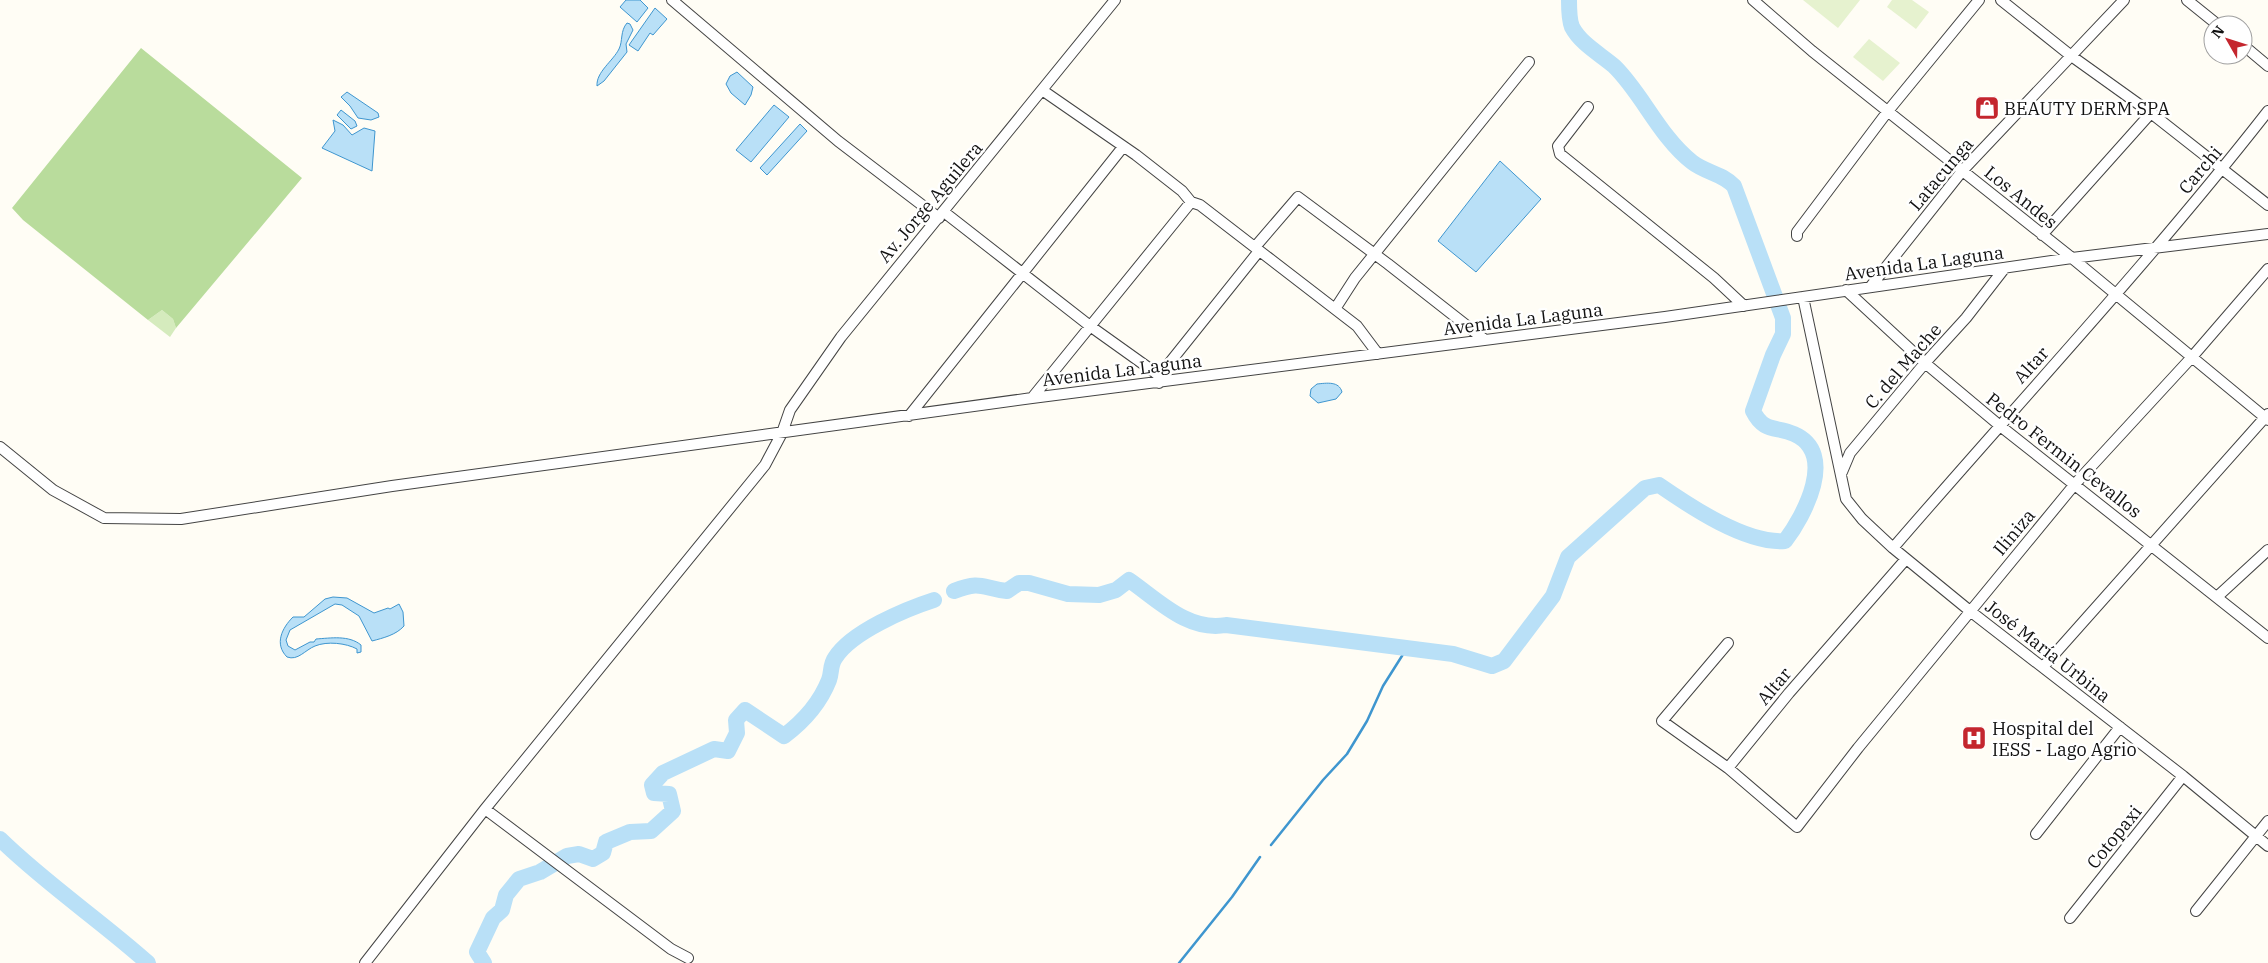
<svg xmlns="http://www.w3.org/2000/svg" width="2268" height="963" font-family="'IBM Plex Serif',serif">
<rect width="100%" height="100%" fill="#fffdf5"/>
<path fill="#d5ebbd" d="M162,310L173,319L176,328L170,337L148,320Z"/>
<path fill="#b9dc9c" d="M141,48L302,178L176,328L173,319L162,310L148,320L23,220L12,208Z"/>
<path fill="#e6f2cf" d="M1803,0H1860L1838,28Z
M1892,0H1912L1929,12L1916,29L1887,7Z
M1869,39L1900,63L1883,81L1853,57Z"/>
<path fill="#b9e0f7" stroke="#3f96cf" d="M626,0H640L648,8L637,22L620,7Z
M655,8L667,19L653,35L650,33L638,51L629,45Z
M627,23L630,24L633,30L626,44L627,52L604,81L597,86C596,72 613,61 619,49C623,41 620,31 627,23Z
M737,72L753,87L751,95L745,105L731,93L726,84L730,76Z
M347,92L378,113L379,117L371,120L358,118L350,106L341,97Z
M774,105L789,117L751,162L736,150Z
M341,110L355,121L357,126L351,129L337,115Z
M333,120L343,125L352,135L364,128L375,131L372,171L322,148L335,131Z
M800,124L807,131L767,175L760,168Z
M1500,161L1541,199L1476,272L1438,241Z
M1317,384C1327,383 1339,381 1342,392L1336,399L1318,403L1310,396L1311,389Z
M333,597L347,598L374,613L388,608L390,609L399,604L403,612L404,626C396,635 383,638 372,641L359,616L342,605L335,604L290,630L286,640L288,646L295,650L310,642H314L316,639C331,638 349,635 361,645V652L357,653V649C346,643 327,641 315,646C305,650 298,661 287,657C274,644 282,628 293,617H304L325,599Z"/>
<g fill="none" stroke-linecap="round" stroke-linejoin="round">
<path stroke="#3f96cf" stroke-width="2.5" d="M1271,845L1323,780L1347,754L1367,721L1383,686L1407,648
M1179,963L1232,897L1260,857"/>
<path stroke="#b9e0f7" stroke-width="16" d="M954,591C982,580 981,588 1007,591L1019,583H1029L1068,594L1099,595L1116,590L1129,580C1158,600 1188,632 1226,625L1453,654L1492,666L1504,661L1553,596L1568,557L1645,488L1659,485C1691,507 1746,544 1785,541C1804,516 1838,453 1794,434C1776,426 1764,433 1753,411L1773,355L1783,334V318L1734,186C1722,173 1706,173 1692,162C1659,136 1642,93 1614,66C1600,54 1581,44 1572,27C1569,20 1569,7 1569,0
M0,839C46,884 100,920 148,963
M484,963L477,952L493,918L502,910L506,895L519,879L540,872L567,856L579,854L593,859L603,853L606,842L630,832L651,831L673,811L669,794L654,793L652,785L663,773L714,749L728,751L737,733L736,720L745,710L784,736C804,721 820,703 829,680C832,672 830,665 835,658C851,632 906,609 934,600"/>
<defs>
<path id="minor" d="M672,0L838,141L939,218
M1753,0L1812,51L2072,258L2268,420
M2001,0L2070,55L2151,113L2268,205
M2187,0L2218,25
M2243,45L2268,66
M1042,90L1136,155L1182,191L1191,202L1200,205L1357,326L1378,354
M1588,107L1558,146L1560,154L1714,278L1744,306
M944,212L1090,326L1153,371L1159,376V383
M2042,235L2151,113
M1797,236V232L1888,111L1979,0
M1255,247L1298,197L1388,264L1485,340
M1871,286L1963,170L2124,0
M1846,290L1925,363L1999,425L2268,638
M1803,297L1846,499L1862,519L1893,548L1970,611L2183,776L2268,846
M1335,309L1355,278L1529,62
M1159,376L1259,251
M1032,398L1191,202
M909,416L1123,147
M0,447L53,490L104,518L181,519L392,486L1032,398L1665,317L2072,258L2268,234
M1842,472L1850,453L1925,363L1966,318L2004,269
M1893,548C2018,403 2150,262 2268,111
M2218,596L2268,550
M1728,643L1662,721L1728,768L1797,827L1858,748L2075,484L2192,357L2268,269
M2043,667L2268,414
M1728,768L1789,693L1906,559
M485,809L671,949L688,958
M2036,834L2120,727
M2196,911L2268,821
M2070,918L2183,776
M365,963L485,809L765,465L782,433L790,410L841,337L1115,0"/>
</defs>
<use href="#minor" stroke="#444" stroke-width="12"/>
<use href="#minor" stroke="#fff" stroke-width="10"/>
</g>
<defs>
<symbol id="shop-square" viewBox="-11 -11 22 22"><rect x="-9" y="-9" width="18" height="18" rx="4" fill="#c4262e" stroke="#fff"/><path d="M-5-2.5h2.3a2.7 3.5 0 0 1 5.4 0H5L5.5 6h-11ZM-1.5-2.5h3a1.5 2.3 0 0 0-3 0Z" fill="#fff"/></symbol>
<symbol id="hospital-square" viewBox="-11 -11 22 22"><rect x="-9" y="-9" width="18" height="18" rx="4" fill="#c4262e" stroke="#fff"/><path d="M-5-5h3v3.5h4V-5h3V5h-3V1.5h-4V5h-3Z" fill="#fff"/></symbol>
</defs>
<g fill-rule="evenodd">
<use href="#shop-square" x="1973" y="94" width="28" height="28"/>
<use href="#hospital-square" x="1960" y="724" width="28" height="28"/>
</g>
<g text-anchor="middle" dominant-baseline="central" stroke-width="5" stroke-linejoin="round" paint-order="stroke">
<g font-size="18" fill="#111" stroke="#fff" text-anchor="start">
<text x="2004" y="108">BEAUTY DERM SPA</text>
<text x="1992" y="728">Hospital del<tspan x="1992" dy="21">IESS - Lago Agrio</tspan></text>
</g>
<g font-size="18" fill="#111" stroke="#fff">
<text transform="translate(2200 170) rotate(-50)">Carchi</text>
<text transform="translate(1941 174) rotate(-50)">Latacunga</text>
<text transform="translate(2021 197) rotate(39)">Los Andes</text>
<text transform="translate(930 202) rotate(-50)">Av. Jorge Aguilera</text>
<text transform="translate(1924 263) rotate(-8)">Avenida La Laguna</text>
<text transform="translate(1523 319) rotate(-7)">Avenida La Laguna</text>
<text transform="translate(2031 365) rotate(-48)">Altar</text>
<text transform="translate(1903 366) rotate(-49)">C. del Mache</text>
<text transform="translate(1122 370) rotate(-7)">Avenida La Laguna</text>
<text transform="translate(2064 455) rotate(38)">Pedro Fermin Cevallos</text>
<text transform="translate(2014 532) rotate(-50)">Iliniza</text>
<text transform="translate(2048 651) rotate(38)">José María Urbina</text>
<text transform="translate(1774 686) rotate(-50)">Altar</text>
<text transform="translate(2114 837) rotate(-51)">Cotopaxi</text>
</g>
</g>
<g transform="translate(2228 40) rotate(309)"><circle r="24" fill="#ffffff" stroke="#a0a0a0"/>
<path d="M0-4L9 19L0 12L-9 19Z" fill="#c4262e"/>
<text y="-8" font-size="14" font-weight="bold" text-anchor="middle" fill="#111111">N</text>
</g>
</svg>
